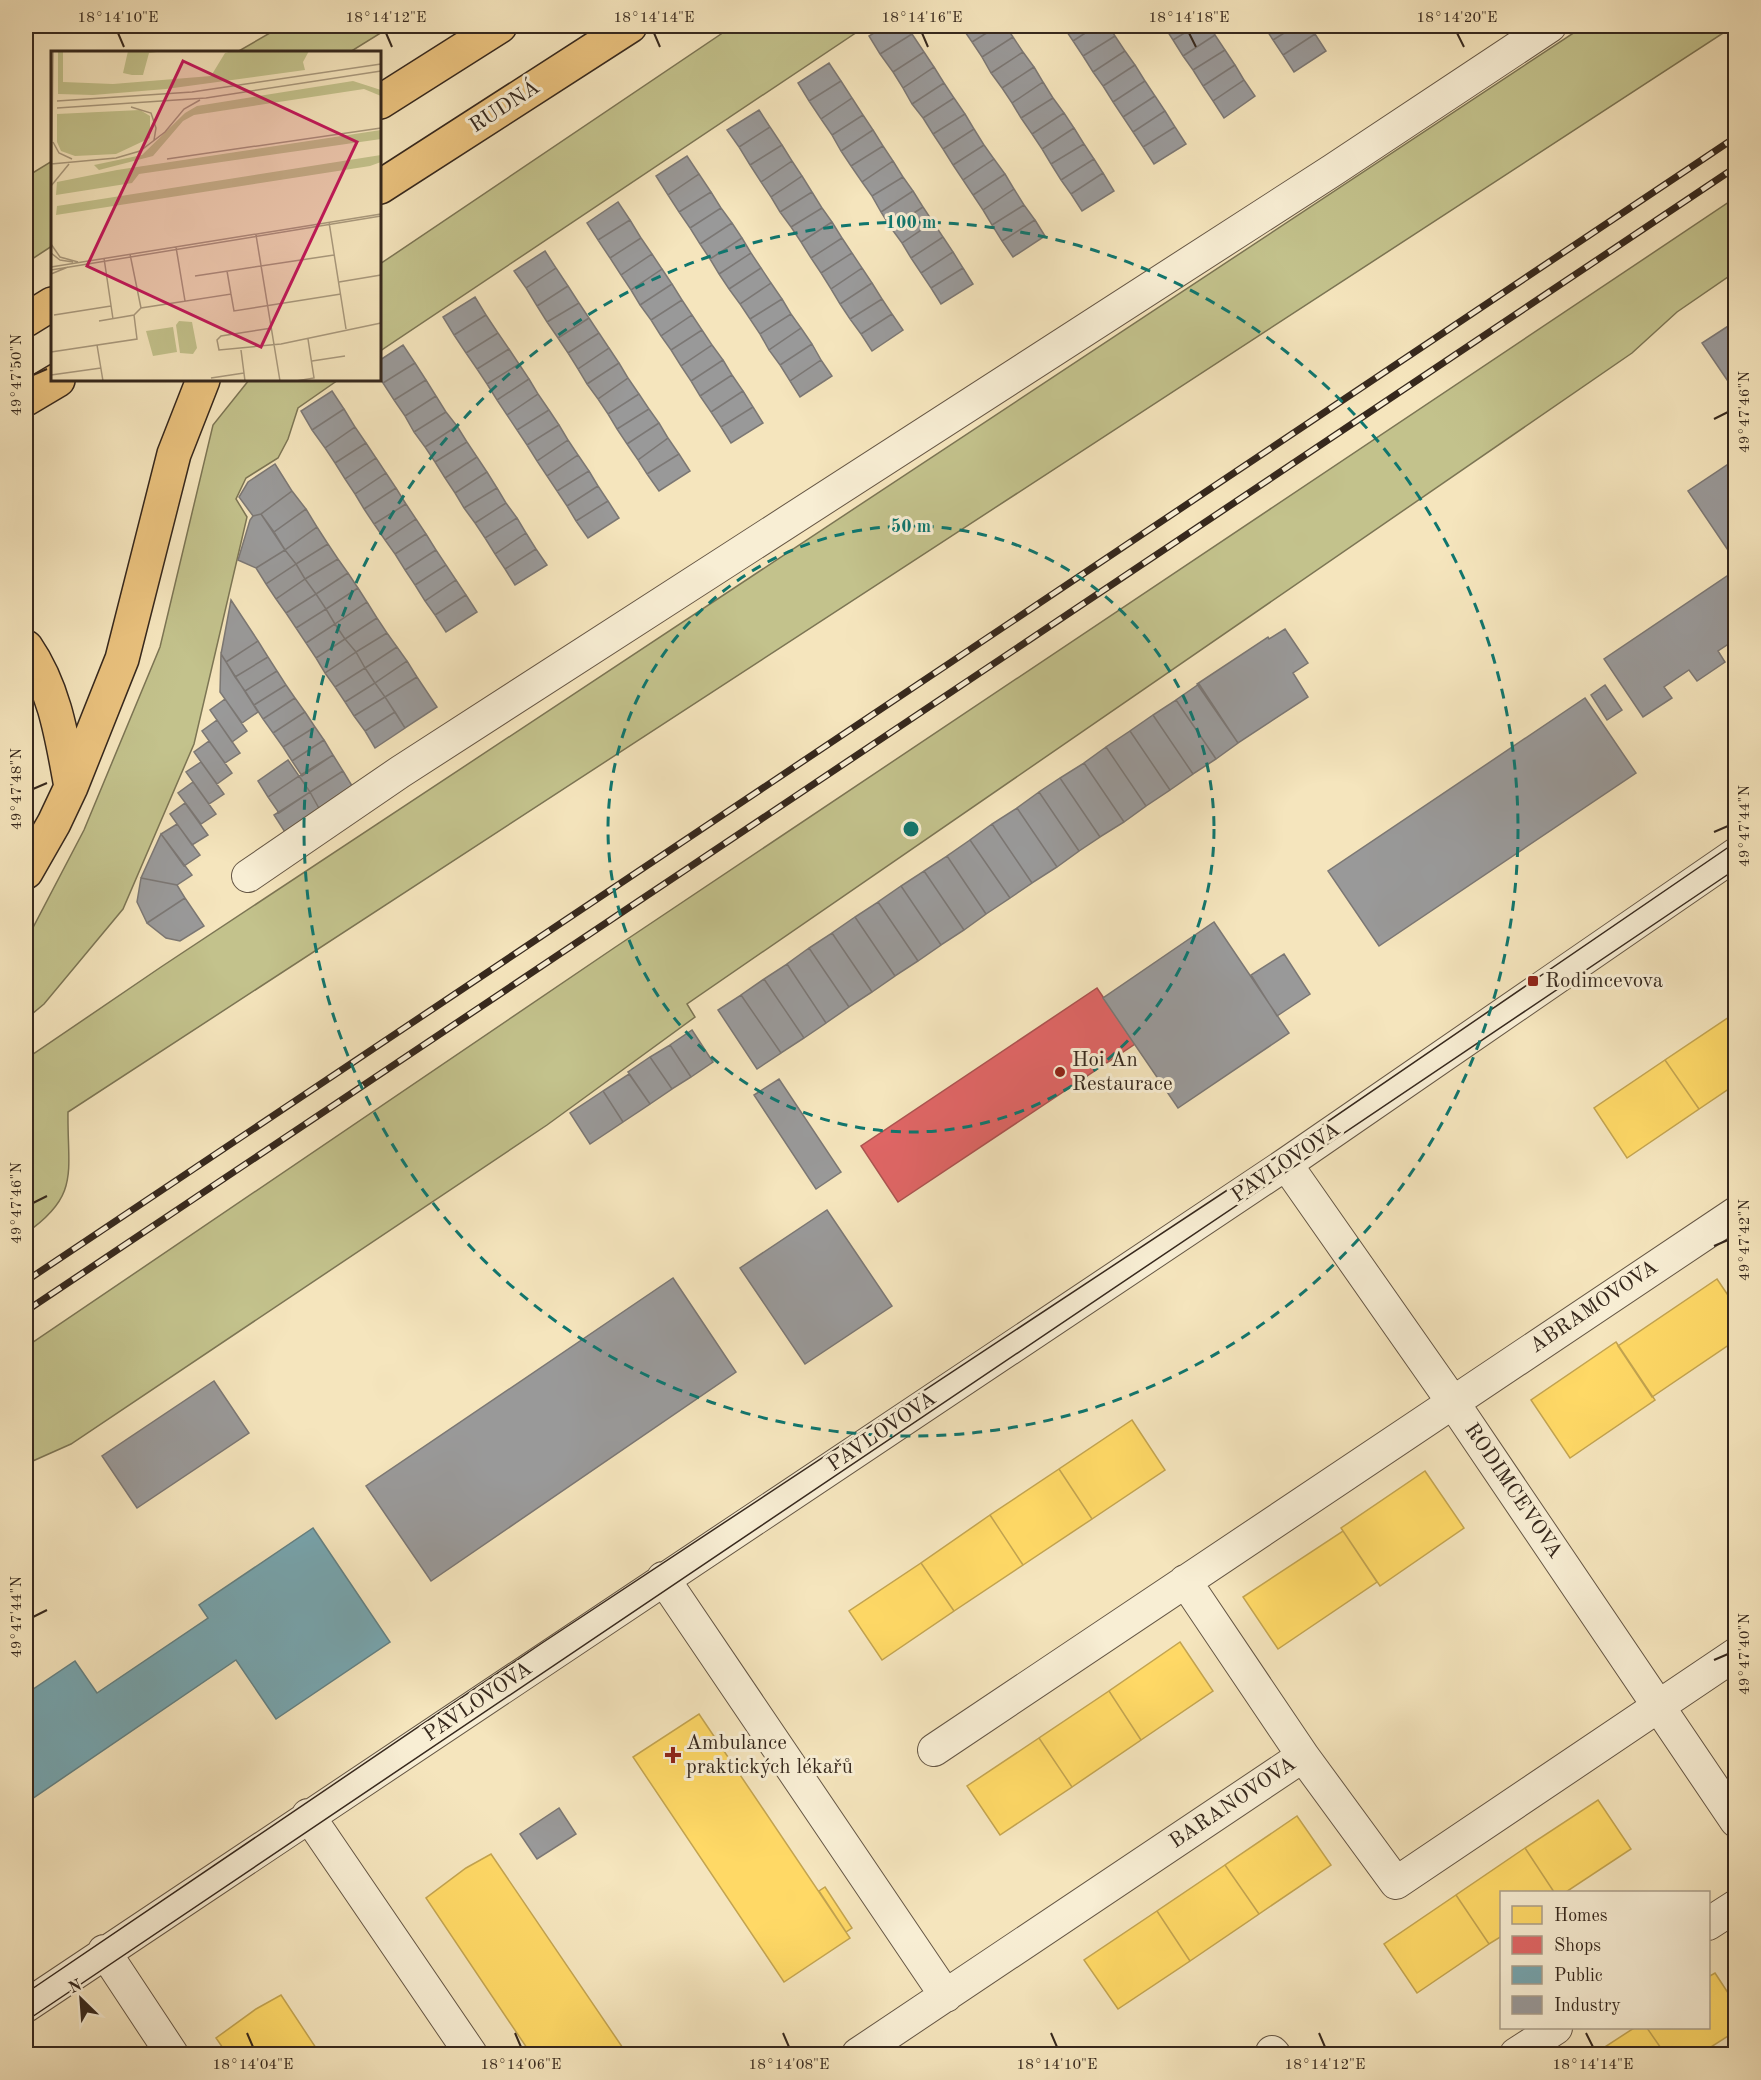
<svg xmlns="http://www.w3.org/2000/svg" width="1761" height="2080" font-family="'Old Standard TT',serif">
<rect width="100%" height="100%" fill="#f5e5bd"/>
<filter id="stains"><feTurbulence type="fractalNoise" baseFrequency=".00333" numOctaves="4"/><feColorMatrix values="0 0 0 0 .2 0 0 0 0 .09 0 0 0 0 .02 0 0 0 .5 -.17"/></filter>
<radialGradient id="worn" r=".72"><stop offset=".6" stop-color="#630" stop-opacity="0"/><stop offset="1" stop-color="#630" stop-opacity=".3"/></radialGradient>
<path fill="#c3c28c" stroke="#7c7554" stroke-width="1.5" d="M282,26H392L350,52H237Z
M733,26H866L380,351V264Z
M1584,26H1734L68,1112C67,1171 81,1195 26,1233V1059L161,967Z
M52,161V246L26,263V177Z
M1735,198V272L1677,312L1632,353L687,1004L695,1017L547,1125L71,1444L26,1464V1347L614,948Z
M249,380H338L298,408L288,439L278,458L246,478L236,499L247,517L194,744L123,909L44,1004L26,1019V941L84,830L160,647L213,425Z"/>
<path fill="#ffd966" stroke="#c3a450" stroke-width="1.5" d="M1735,1013L1736,1084L1699,1109L1665,1060Z
M1665,1060L1699,1109L1627,1158L1594,1108Z
M1717,1279L1736,1307V1340L1652,1397L1618,1346Z
M1616,1342L1655,1400L1570,1458L1531,1400Z
M1132,1420L1165,1470L1092,1519L1059,1469Z
M1059,1469L1092,1519L1023,1565L990,1515Z
M1425,1471L1464,1528L1380,1586L1341,1528Z
M990,1515L1023,1565L954,1611L921,1563Z
M1343,1531L1377,1582L1278,1649L1243,1597Z
M921,1563L954,1611L882,1660L849,1611Z
M1180,1642L1213,1691L1141,1740L1109,1691Z
M1109,1691L1141,1740L1072,1787L1039,1738Z
M699,1714L850,1938L784,1982L633,1757Z
M1039,1738L1072,1787L1000,1835L967,1786Z
M1598,1800L1631,1849L1566,1892H1554L1525,1848Z
M1297,1816L1331,1865L1259,1914L1225,1865Z
M1525,1848L1554,1892H1502V1936L1489,1944L1456,1895Z
M491,1854L627,2054H531L426,1898L466,1868Z
M1225,1865L1259,1914L1190,1961L1157,1911Z
M825,1887L852,1928L846,1932L819,1891Z
M1456,1895L1489,1944L1417,1993L1384,1944Z
M1157,1911L1190,1961L1118,2009L1084,1960Z
M1715,1973L1736,2005V2031L1700,2054H1665L1647,2028H1708V1977Z
M281,1995L320,2054H227L216,2038L256,2009Z
M1634,2028H1647L1665,2054H1594Z"/>
<path fill="#e06666" stroke="#ad5350" stroke-width="1.5" d="M1097,988L1135,1044L898,1202L861,1146Z"/>
<path fill="#76a5af" stroke="#638083" stroke-width="1.5" d="M313,1528L390,1642L276,1719L236,1660L26,1803V1694L75,1661L97,1693L208,1618L199,1605Z"/>
<path fill="#999" stroke="#7b7774" stroke-width="1.5" d="M885,26H907L912,34L880,54L869,36Z
M961,26H998L972,42Z
M998,26H1006L1013,37L982,57L972,42Z
M1063,26H1096L1073,41Z
M1096,26H1109L1115,36L1083,56L1073,41Z
M1164,26H1196L1173,40Z
M1196,26H1209L1215,35L1183,56L1173,40Z
M1264,26H1295L1273,40Z
M1295,26H1310L1315,34L1283,55L1273,40Z
M912,34L924,52L893,72L880,54Z
M1315,34L1326,51L1294,72L1283,55Z
M1215,35L1225,50L1193,70L1183,56Z
M1115,36L1125,51L1093,72L1083,56Z
M1013,37L1023,52L991,73L982,57Z
M1225,50L1235,65L1203,86L1193,70Z
M1125,51L1135,65L1103,86L1093,72Z
M924,52L934,67L903,88L893,72Z
M1023,52L1034,67L1002,88L991,73Z
M829,63L841,81L809,101L798,83Z
M1135,65L1145,81L1113,102L1103,86Z
M1235,65L1244,80L1213,101L1203,86Z
M934,67L944,83L912,104L903,88Z
M1034,67L1043,82L1012,103L1002,88Z
M1244,80L1255,96L1224,118L1213,101Z
M841,81L852,98L821,119L809,101Z
M1145,81L1155,96L1123,117L1113,102Z
M1043,82L1053,98L1021,118L1012,103Z
M944,83L954,98L923,118L912,104Z
M1155,96L1165,111L1133,132L1123,117Z
M852,98L863,115L832,135L821,119Z
M954,98L965,114L933,134L923,118Z
M1053,98L1064,113L1032,134L1021,118Z
M759,110L770,127L739,147L727,130Z
M1165,111L1175,127L1143,147L1133,132Z
M1064,113L1074,128L1042,149L1032,134Z
M965,114L974,129L943,149L933,134Z
M863,115L873,130L841,151L832,135Z
M770,127L782,145L750,165L739,147Z
M1175,127L1186,144L1154,164L1143,147Z
M1074,128L1084,144L1051,164L1042,149Z
M974,129L984,145L953,165L943,149Z
M873,130L883,146L851,166L841,151Z
M1084,144L1094,159L1061,180L1051,164Z
M782,145L792,161L761,182L750,165Z
M984,145L994,159L963,180L953,165Z
M883,146L893,161L862,182L851,166Z
M687,156L699,174L668,195L656,176Z
M994,159L1005,174L973,195L963,180Z
M1094,159L1103,173L1071,194L1061,180Z
M792,161L802,176L771,197L761,182Z
M893,161L903,177L872,196L862,182Z
M1103,173L1114,191L1082,211L1071,194Z
M699,174L711,192L679,212L668,195Z
M1005,174L1014,189L983,210L973,195Z
M802,176L812,192L780,212L771,197Z
M903,177L913,191L881,212L872,196Z
M1014,189L1024,205L992,225L983,210Z
M913,191L923,207L891,228L881,212Z
M711,192L721,208L690,228L679,212Z
M812,192L822,208L791,227L780,212Z
M618,202L630,220L598,240L587,223Z
M1024,205L1035,220L1002,241L992,225Z
M923,207L933,222L902,243L891,228Z
M721,208L732,223L700,244L690,228Z
M822,208L832,222L801,242L791,227Z
M630,220L641,238L610,258L598,240Z
M1035,220L1045,236L1013,257L1002,241Z
M832,222L842,238L811,258L801,242Z
M933,222L943,237L911,258L902,243Z
M732,223L742,238L710,259L700,244Z
M943,237L953,252L921,273L911,258Z
M641,238L652,254L621,275L610,258Z
M742,238L751,253L719,274L710,259Z
M842,238L852,253L821,273L811,258Z
M545,251L556,268L526,288L514,271Z
M953,252L963,268L931,288L921,273Z
M751,253L761,268L729,289L719,274Z
M852,253L862,268L831,289L821,273Z
M652,254L662,269L631,290L621,275Z
M556,268L568,286L537,306L526,288Z
M761,268L771,283L740,304L729,289Z
M862,268L872,283L840,304L831,289Z
M963,268L973,284L941,304L931,288Z
M662,269L672,284L640,305L631,290Z
M771,283L782,299L750,319L740,304Z
M872,283L882,299L850,319L840,304Z
M672,284L682,300L651,320L640,305Z
M568,286L579,303L547,322L537,306Z
M475,297L486,315L454,335L443,317Z
M782,299L791,314L760,334L750,319Z
M882,299L892,314L861,334L850,319Z
M682,300L692,315L661,336L651,320Z
M579,303L589,318L558,338L547,322Z
M791,314L801,328L769,350L760,334Z
M892,314L903,330L872,351L861,334Z
M486,315L498,333L466,353L454,335Z
M692,315L702,330L671,350L661,336Z
M589,318L599,333L568,353L558,338Z
M1736,321V393L1702,343Z
M801,328L812,344L780,365L769,350Z
M702,330L712,345L681,366L671,350Z
M498,333L509,349L477,369L466,353Z
M599,333L609,348L578,369L568,353Z
M812,344L821,360L790,381L780,365Z
M403,345L415,363L383,383L380,378V360Z
M712,345L723,360L691,381L681,366Z
M609,348L619,363L587,384L578,369Z
M509,349L519,364L487,384L477,369Z
M723,360L732,375L700,396L691,381Z
M821,360L832,376L800,397L790,381Z
M415,363L426,380L394,400L383,383Z
M619,363L628,378L598,399L587,384Z
M519,364L529,379L497,400L487,384Z
M732,375L743,391L711,412L700,396Z
M628,378L639,394L608,414L598,399Z
M529,379L538,394L507,415L497,400Z
M426,380L436,396L405,416L394,400Z
M332,391L344,409L312,430L301,411Z
M743,391L753,407L721,427L711,412Z
M538,394L549,410L517,430L507,415Z
M639,394L649,409L617,429L608,414Z
M436,396L446,412L414,432L405,416Z
M753,407L763,423L731,443L721,427Z
M344,409L355,427L325,448L312,430Z
M649,409L659,423L627,444L617,429Z
M549,410L559,425L527,445L517,430Z
M446,412L457,426L425,447L414,432Z
M659,423L668,438L638,460L627,444Z
M559,425L568,440L537,461L527,445Z
M457,426L467,442L435,462L425,447Z
M355,427L366,443L335,463L325,448Z
M668,438L679,454L647,474L638,460Z
M568,440L578,455L547,476L537,461Z
M467,442L477,457L445,478L435,462Z
M366,443L376,458L345,479L335,463Z
M679,454L690,471L659,491L647,474Z
M578,455L589,471L557,491L547,476Z
M477,457L487,472L455,493L445,478Z
M376,458L386,473L355,494L345,479Z
M1736,459V562L1688,491Z
M275,464L292,491L261,514L253,516L239,497L248,482Z
M589,471L598,486L567,506L557,491Z
M487,472L497,488L464,508L455,493Z
M386,473L396,488L364,509L355,494Z
M598,486L608,501L576,521L567,506Z
M396,488L406,504L374,524L364,509Z
M497,488L506,503L475,523L464,508Z
M292,491L306,509L274,532L261,514Z
M608,501L619,518L588,538L576,521Z
M506,503L517,518L485,538L475,523Z
M406,504L416,519L385,540L374,524Z
M306,509L317,527L285,550L274,532Z
M261,514L285,550L256,568L238,560L250,520L253,516Z
M517,518L526,533L495,554L485,538Z
M416,519L426,534L395,554L385,540Z
M317,527L328,544L296,564L285,550Z
M526,533L536,549L505,569L495,554Z
M426,534L436,550L405,570L395,554Z
M328,544L338,559L305,579L296,564Z
M536,549L547,565L515,585L505,569Z
M285,550L296,564L266,584L256,568Z
M436,550L446,565L415,585L405,570Z
M338,559L348,573L316,594L305,579Z
M296,564L305,579L276,599L266,584Z
M446,565L456,580L425,601L415,585Z
M1736,570V639L1718,651L1725,662L1697,681L1689,670L1664,687L1672,698L1643,717L1604,659Z
M348,573L358,588L326,609L316,594Z
M305,579L316,594L286,613L276,599Z
M456,580L466,595L435,615L425,601Z
M358,588L367,602L335,624L326,609Z
M316,594L326,609L296,628L286,613Z
M466,595L477,612L446,632L435,615Z
M231,600L258,641L226,662L221,654Z
M367,602L377,618L345,639L335,624Z
M326,609L335,624L306,643L296,628Z
M377,618L387,633L356,652L345,639Z
M335,624L345,639L316,658L306,643Z
M1285,629L1308,663L1293,673L1308,697L1238,743L1197,684L1268,637L1269,639Z
M387,633L397,647L365,668L356,652Z
M345,639L356,652L325,673L316,658Z
M258,641L268,657L235,677L226,662Z
M397,647L407,661L375,683L365,668Z
M356,652L365,668L335,687L325,673Z
M221,654L258,712L242,723L220,692Z
M268,657L277,671L245,691L235,677Z
M407,661L417,677L385,697L375,683Z
M365,668L375,683L345,702L335,687Z
M277,671L286,685L254,705L245,691Z
M417,677L437,707L405,728L385,697Z
M375,683L385,697L354,716L345,702Z
M1199,684L1238,743L1216,759L1176,700Z
M286,685L295,698L263,719L254,705Z
M1605,685L1622,710L1607,720L1591,695Z
M385,697L395,712L365,731L354,716Z
M295,698L305,712L273,733L263,719Z
M1585,698L1636,773L1379,946L1328,871Z
M225,699L247,731L232,742L210,710Z
M1176,700L1216,759L1193,774L1153,715Z
M305,712L315,727L283,747L273,733Z
M395,712L405,728L375,748L365,731Z
M1153,715L1193,774L1170,790L1130,731Z
M217,720L240,753L225,763L202,731Z
M315,727L324,740L292,761L283,747Z
M1130,731L1170,790L1146,806L1106,747Z
M324,740L333,755L302,776L292,761Z
M209,741L232,773L217,784L194,752Z
M1106,747L1146,806L1124,822L1084,763Z
M333,755L343,771L310,792L299,776Z
M288,760L299,776L268,797L258,781Z
M201,762L224,794L209,804L186,772Z
M1084,763L1124,822L1100,837L1060,778Z
M343,771L360,799L326,821L310,792Z
M299,776L310,792L279,813L268,797Z
M1060,778L1100,837L1079,851L1039,792Z
M193,782L216,814L201,824L178,793Z
M310,792L326,821L292,843L274,815Z
M1039,792L1079,851L1057,867L1017,808Z
M185,803L208,835L192,845L170,814Z
M1017,808L1057,867L1032,883L992,824Z
M177,824L200,855L184,866L161,834Z
M992,824L1032,883L1010,898L970,840Z
M161,834L192,875L177,885L141,878Z
M970,840L1010,898L986,914L947,856Z
M947,856L986,914L964,930L924,871Z
M924,871L964,930L941,945L901,886Z
M141,878L177,885L185,898L147,923L137,902Z
M901,886L941,945L918,961L878,902Z
M185,898L204,926L180,941L166,938L147,923Z
M878,902L918,961L895,976L855,917Z
M855,917L895,976L872,992L832,933Z
M1214,922L1289,1033L1178,1108L1103,998Z
M832,933L872,992L849,1007L809,948Z
M809,948L849,1007L826,1023L787,964Z
M1284,954L1310,994L1277,1016L1251,975Z
M787,964L826,1023L804,1038L764,979Z
M764,979L804,1038L781,1053L741,995Z
M741,995L781,1053L757,1069L718,1010Z
M692,1030L713,1062L691,1077L670,1045Z
M670,1045L691,1077L672,1089L650,1057Z
M650,1057L672,1089L650,1104L628,1072Z
M629,1074L650,1104L623,1122L603,1091Z
M779,1079L841,1172L816,1189L754,1095Z
M603,1091L623,1122L590,1144L570,1113Z
M827,1210L892,1306L805,1364L740,1268Z
M673,1278L736,1372L431,1581L366,1486Z
M214,1381L249,1433L137,1508L102,1456Z
M559,1808L576,1834L537,1859L520,1834Z"/>
<g fill="none" stroke-linecap="round" stroke-linejoin="round">
<defs>
<path id="street" d="M248,876L400,772L1333,170L1550,26
M1286,1164L1452,1401L1736,1821
M663,1578L946,1996
M1185,1581L1303,1756
M934,1750L1736,1213
M308,1815L471,2054
M1708,1924L1736,1906
M104,1951L172,2054
M26,2006L1286,1164L1736,854
M1272,2052L1274,2054
M858,2054L1303,1756L1396,1883L1736,1654
M1516,2054L1556,2028"/>
<path id="highway" d="M380,102L500,26
M380,187L630,26
M26,320L52,304
M26,399L58,380
M26,647C55,689 62,738 71,787
M26,872L54,823L71,787L122,659L174,454L203,380"/>
</defs>
<use href="#street" stroke="#665745" stroke-width="34"/>
<use href="#highway" stroke="#36281d" stroke-width="36"/>
<use href="#street" stroke="#f8eed4" stroke-width="32"/>
<use href="#highway" stroke="#eac27e" stroke-width="33"/>
<path stroke="#36281d" stroke-width="1.5" d="M26,1993L542,1643L1232,1187L1736,842
M26,2021L1736,869"/>
<defs>
<path id="rail" d="M26,1281L1736,137
M26,1311L1736,167"/>
</defs>
<use href="#rail" stroke="#36281d" stroke-width="7"/>
<use href="#rail" stroke="#f8eed4" stroke-width="4.5" stroke-dasharray="14" stroke-linecap="butt"/>
</g>
<path fill="none" stroke="#36281d" stroke-width="2" d="M118,33L124,47M386,33L392,47M654,33L660,47M922,33L928,47M1189,33L1196,47M1457,33L1464,47M33,375L47,369M1714,419L1728,412M33,789L47,783M1714,832L1728,826M33,1203L47,1196M1714,1246L1728,1240M33,1617L47,1610M1714,1660L1728,1654M247,2033L253,2047M515,2033L521,2047M783,2033L789,2047M1051,2033L1057,2047M1319,2033L1325,2047M1586,2033L1593,2047"/>
<g fill="none" stroke="#0f766e" stroke-width="3" stroke-dasharray="10 8">
<circle cx="911" cy="829" r="303"/>
<circle cx="911" cy="829" r="607"/>
</g>
<g fill="#8f2418" stroke="#f8eed4" stroke-width="2">
<rect x="1527" y="975" width="12" height="12" rx="3"/>
<circle cx="1060" cy="1072" r="6"/>
<path d="M670 1746h6v6h6v6h-6v6h-6v-6h-6v-6h6z"/>
</g>
<g text-anchor="middle" dominant-baseline="central" stroke-width="6" stroke-linejoin="round" paint-order="stroke">
<g font-size="21" fill="#36281d" stroke="#f8eed4">
<text transform="translate(505 107) rotate(-33)">RUDNÁ</text>
<text transform="translate(1286 1163) rotate(-34)">PAVLOVOVA</text>
<text transform="translate(1594 1307) rotate(-34)">ABRAMOVOVA</text>
<text transform="translate(882 1432) rotate(-34)">PAVLOVOVA</text>
<text transform="translate(1513 1491) rotate(56)">RODIMCEVOVA</text>
<text transform="translate(478 1702) rotate(-34)">PAVLOVOVA</text>
<text transform="translate(1233 1803) rotate(-34)">BARANOVOVA</text>
</g>
<g font-size="21" fill="#36281d" stroke="#f8eed4" text-anchor="start">
<text x="1545" y="981">Rodimcevova</text>
<text x="1072" y="1060">Hoi An<tspan x="1072" dy="24">Restaurace</tspan></text>
<text x="686" y="1743">Ambulance<tspan x="686" dy="24">praktických lékařů</tspan></text>
</g>
</g>
<g transform="translate(51 51)">
<rect width="330" height="330" fill="#f5e5bd"/>
<path d="M7,0H12V31L62,33L160,25L174,2L181,0H258L252,11L254,19L115,38L42,44L7,43ZM77,0L87,1L114,0L98,2L92,24H81L72,22ZM302,30L330,39V45L313,38L143,64L132,70L102,105L48,119L43,114L91,104L134,62L146,55ZM89,59L99,65V87L65,103L24,105L10,100L6,91V63ZM330,79V88L88,123L81,132L5,144L6,131L66,119ZM330,104V111L319,115L5,164L6,155ZM128,270L141,271L146,297L142,303L129,302L125,274ZM122,276L126,301L102,305L95,280Z" fill="#c3c28c"/>
<path fill="none" stroke="#a9997d" stroke-width="1.5" d="M6,50L141,41L330,13M80,56L100,62L105,77L103,89M6,57L155,47L330,20M2,91L8,102L21,108M116,108L330,77M0,113L65,107L89,100L114,81L133,58L149,49M0,135L18,113M0,165L2,0M278,171L295,278M205,184L229,330M0,193L9,206L27,211M125,196L134,250M0,202L9,209L22,211M79,203L90,257M53,207L62,268M0,216L330,163M0,219L330,165M176,220L180,243M0,223L17,216M144,225L283,204M288,231L330,224M3,264L60,255M48,270L83,264L90,257L180,243L183,260L290,243M221,277L170,285L166,289L168,299L230,293L330,272M46,294L52,330M190,299L194,330M0,301L86,288L83,264M261,310L294,305M0,324L50,317M160,327L193,322M245,330L263,327L257,288"/>
<path fill="#c2185b" fill-opacity="0.15" stroke="#c2185b" stroke-width="3" d="M132,10L306,91L210,296L36,215Z"/>
<rect width="330" height="330" fill="none" stroke="#36281d" stroke-width="3"/>
</g>
<circle cx="911" cy="829" r="9" fill="#0f766e" stroke="#f8eed4" stroke-width="3"/>
<g font-size="18" text-anchor="middle" font-weight="bold" fill="#0f766e" stroke="#f8eed4" stroke-width="6" stroke-linejoin="round" paint-order="stroke">
<text x="911" y="228">100 m</text>
<text x="911" y="532">50 m</text>
</g>
<rect width="1761" height="2080" fill="none" stroke="#f5e5bd" stroke-width="66"/>
<rect x="1500" y="1891" width="210" height="138" fill="#f8eed4" stroke="#aa9f8b" stroke-width="1.5"/>
<rect x="1512" y="1906" width="30" height="18" fill="#ffd966" stroke="#aa9f8b" stroke-width="1.5"/>
<text x="1554" y="1921" font-size="18" fill="#36281d">Homes</text>
<rect x="1512" y="1936" width="30" height="18" fill="#e06666" stroke="#aa9f8b" stroke-width="1.5"/>
<text x="1554" y="1951" font-size="18" fill="#36281d">Shops</text>
<rect x="1512" y="1966" width="30" height="18" fill="#76a5af" stroke="#aa9f8b" stroke-width="1.5"/>
<text x="1554" y="1981" font-size="18" fill="#36281d">Public</text>
<rect x="1512" y="1996" width="30" height="18" fill="#999999" stroke="#aa9f8b" stroke-width="1.5"/>
<text x="1554" y="2011" font-size="18" fill="#36281d">Industry</text>
<g transform="translate(81 1999) rotate(335)" stroke="#f8eed4" stroke-width="4.5" paint-order="stroke">
<path d="M0-4.5L10 22L0 15L-10 22Z" fill="#36281d"/>
<text y="-9" font-size="16" font-weight="bold" text-anchor="middle" fill="#36281d">N</text>
</g>
<rect x="33" y="33" width="1695" height="2014" fill="none" stroke="#36281d" stroke-width="2"/>
<g font-size="15" text-anchor="middle" fill="#36281d">
<text x="118" y="22">18°14'10"E</text>
<text x="386" y="22">18°14'12"E</text>
<text x="654" y="22">18°14'14"E</text>
<text x="922" y="22">18°14'16"E</text>
<text x="1189" y="22">18°14'18"E</text>
<text x="1457" y="22">18°14'20"E</text>
<text transform="translate(16 375) rotate(-90)" y="5">49°47'50"N</text>
<text transform="translate(1744 412) rotate(-90)" y="5">49°47'46"N</text>
<text transform="translate(16 789) rotate(-90)" y="5">49°47'48"N</text>
<text transform="translate(1744 826) rotate(-90)" y="5">49°47'44"N</text>
<text transform="translate(16 1203) rotate(-90)" y="5">49°47'46"N</text>
<text transform="translate(1744 1240) rotate(-90)" y="5">49°47'42"N</text>
<text transform="translate(16 1617) rotate(-90)" y="5">49°47'44"N</text>
<text transform="translate(1744 1654) rotate(-90)" y="5">49°47'40"N</text>
<text x="253" y="2069">18°14'04"E</text>
<text x="521" y="2069">18°14'06"E</text>
<text x="789" y="2069">18°14'08"E</text>
<text x="1057" y="2069">18°14'10"E</text>
<text x="1325" y="2069">18°14'12"E</text>
<text x="1593" y="2069">18°14'14"E</text>
</g>
<rect width="100%" height="100%" filter="url(#stains)"/>
<rect width="100%" height="100%" fill="url(#worn)"/>
</svg>
